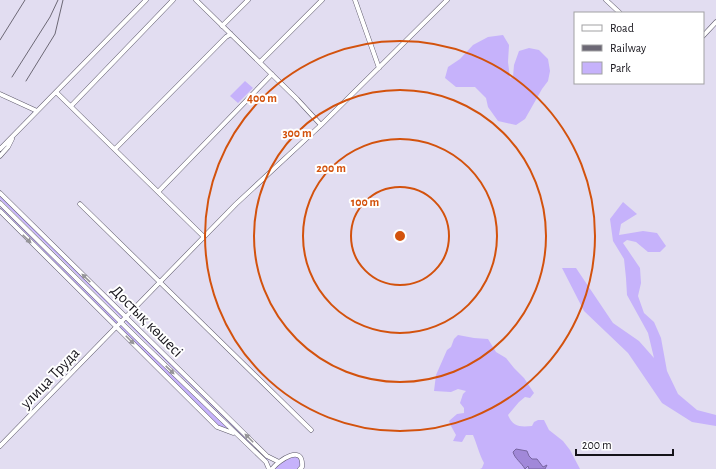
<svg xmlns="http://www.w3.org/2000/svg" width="716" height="469" font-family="'Alegreya Sans',sans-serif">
<rect width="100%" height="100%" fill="#e2ddf1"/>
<path fill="#c6b2fb" d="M503,35L509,45L508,62L510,78L513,77L514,65L519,51L529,48L539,50L548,59L550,71L548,81L542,89L525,119L516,125L498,121L488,107L486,98L475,87H456L445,78L448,67L460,59L473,45L488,37Z
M245,81L253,88L238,103L230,96Z
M0,195L269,459L267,460L0,199Z
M623,202L637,214L621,224L619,235L643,231L657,233L666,246L660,252H648L636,242L627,240L623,243L640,268L641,283L638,296L644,313L654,322L661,338L667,371L678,394L697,410L716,415V426L692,422L662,403L628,353L584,311L562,268H576L613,323L639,341L654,358L648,333L627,295L626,278L624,259L613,241L610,219Z
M0,205L229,429L218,426L2,212Z
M458,335L474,338L488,339L496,352L506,358L514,368L524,378L534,393L530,398L525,397L519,402L508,415C513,427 520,427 532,426L534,422L538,420H544L549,430L563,441L570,450L580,469H480L482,468L484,463C479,454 477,444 473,435H466L462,442L453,441L456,435L451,426L449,421L457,414L464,413V408L460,403L463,394L466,391L458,389L451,392L434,391L436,375L447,350L451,347L454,339Z
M292,457H297L300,460V467L298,469H274L277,465Z"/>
<path fill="#a188d9" stroke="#7765a0" d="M516,449L527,451L529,456L532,459H537L543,467L547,465L545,469H529L528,466L525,469C521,462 515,459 513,452Z"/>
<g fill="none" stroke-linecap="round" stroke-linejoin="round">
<defs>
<path id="minor" d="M196,0L297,99L321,125
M355,0L379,68
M606,0L620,13
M222,26L248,0
M703,36L716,22
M260,62L322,0
M56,92L204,237
M0,94L37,111
M71,106L173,0
M0,149L146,0
M115,149L226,37L231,34
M0,156L8,147L12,139
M158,192L272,74
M0,193L267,456L279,462
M0,203L142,343L266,462L269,469
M80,204L311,430
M0,211L217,427L233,433
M0,446L236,204L321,125L447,0
M272,469C279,460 304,443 302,467L300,469"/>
</defs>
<use href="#minor" stroke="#5e5a6b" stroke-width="5"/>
<use href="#minor" stroke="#fff" stroke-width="4"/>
<path stroke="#6c6875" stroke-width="1" d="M0,40L25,0
M12,77L50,17L58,0
M26,81L55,34L63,0"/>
</g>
<defs><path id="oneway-solid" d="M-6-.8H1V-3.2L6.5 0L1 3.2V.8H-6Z"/></defs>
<g fill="#969598">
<use href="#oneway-solid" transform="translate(27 239) rotate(44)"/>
<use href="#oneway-solid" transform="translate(86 278) rotate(-136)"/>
<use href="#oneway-solid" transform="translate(130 340) rotate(45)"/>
<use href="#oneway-solid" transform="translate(170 370) rotate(44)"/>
<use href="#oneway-solid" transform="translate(249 438) rotate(-135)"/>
</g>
<g fill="none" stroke="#d3520d" stroke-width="2">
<circle cx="400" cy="236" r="49"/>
<circle cx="400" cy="236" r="97"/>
<circle cx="400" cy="236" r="146"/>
<circle cx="400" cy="236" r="195"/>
</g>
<g text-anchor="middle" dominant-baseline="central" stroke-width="4" stroke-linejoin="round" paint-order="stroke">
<g font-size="16" fill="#15131a" stroke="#fff">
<text transform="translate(147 321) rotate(45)">Достық көшесі</text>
<text transform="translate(50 378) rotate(-46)">улица Труда</text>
</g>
</g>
<circle cx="400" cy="236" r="6" fill="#d3520d" stroke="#fff" stroke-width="2"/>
<g font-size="12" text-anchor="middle" font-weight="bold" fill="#d3520d" stroke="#fff" stroke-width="4" stroke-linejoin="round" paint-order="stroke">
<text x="262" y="102">400 m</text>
<text x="297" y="137">300 m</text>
<text x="331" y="172">200 m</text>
<text x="365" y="206">100 m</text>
</g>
<rect x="574" y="12" width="130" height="72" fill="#ffffff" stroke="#a1a1a3"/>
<rect x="582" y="25" width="20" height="6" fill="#ffffff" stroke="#a1a1a3"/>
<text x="610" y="32" font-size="12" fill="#15131a">Road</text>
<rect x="582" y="45" width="20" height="6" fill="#6c6875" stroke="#a1a1a3"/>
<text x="610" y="52" font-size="12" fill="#15131a">Railway</text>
<rect x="582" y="62" width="20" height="12" fill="#c6b2fb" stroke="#a1a1a3"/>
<text x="610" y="72" font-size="12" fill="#15131a">Park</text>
<path d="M576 449v6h97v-6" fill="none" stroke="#15131a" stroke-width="2"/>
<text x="582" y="449" font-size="12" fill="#15131a" stroke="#ffffff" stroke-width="3" paint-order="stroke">200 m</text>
</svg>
